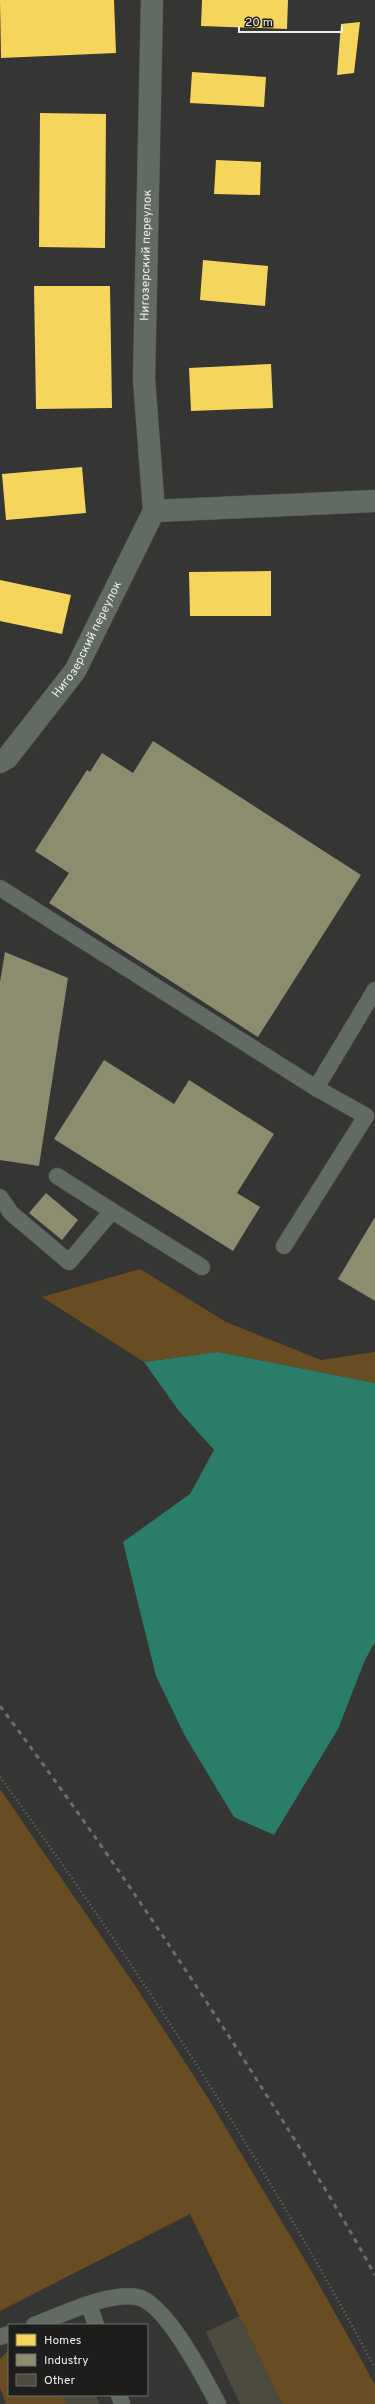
<svg xmlns="http://www.w3.org/2000/svg" width="375" height="2404" font-family="Overpass,sans-serif">
<rect width="100%" height="100%" fill="#353633"/>
<path fill="#684d22" d="M140,1269L226,1322L321,1360L375,1352V1383L218,1352L144,1362L42,1297Z
M0,1789L136,1987L208,2098L309,2267L362,2361L375,2385V2404H282L190,2214L0,2311Z
M9,2350V2395H63L66,2404H6L0,2388V2359Z"/>
<path fill="#2a7d68" d="M218,1352L375,1383V1642L365,1660L338,1729L274,1835L234,1817L185,1736L156,1676L123,1542L190,1494L214,1450L179,1411L144,1362Z"/>
<path fill="#f6d55c" d="M0,0H114L116,53L1,58Z
M202,0H288L287,29L201,26Z
M360,22L354,73L337,75L341,24Z
M192,72L266,77L264,107L190,103Z
M40,113L106,114L105,248L39,247Z
M216,160L261,162L260,195L214,194Z
M203,260L268,266L265,306L200,300Z
M34,286H110L112,408L36,409Z
M271,364L273,408L191,411L189,368Z
M82,467L86,513L6,520L2,474Z
M271,571V616H190L189,572Z
M0,580L71,595L62,634L0,621Z"/>
<path fill="#8c8c6e" d="M153,741L361,875L258,1037L49,903L69,873L35,851L87,770L90,772L102,753L133,773Z
M5,952L68,978L39,1166L0,1160V982Z
M104,1060L174,1104L189,1080L274,1134L237,1193L260,1207L233,1251L54,1139Z
M46,1193L78,1220L62,1240L29,1213Z
M375,1217V1301L338,1279Z"/>
<path fill="#4d4b3d" d="M240,2316L282,2404H240L206,2332Z
M63,2395H96L99,2404H66Z"/>
<g fill="none" stroke-linecap="round" stroke-linejoin="round">
<defs>
<path id="lane" d="M0,888L316,1088L366,1116L284,1246
M316,1088L375,990
M0,1197L11,1213L69,1262L112,1211L57,1176
M112,1211L202,1267
M89,2305L96,2325
M34,2325C62,2315 107,2292 137,2297C165,2302 205,2379 218,2404
M0,2337L9,2334
M119,2395L122,2404"/>
<g id="street">
<path d="M154,511L375,501"/>
<path id="s1" d="M0,762L7,758L75,671L154,511L144,379L152,0"/>
</g>
</defs>
<use href="#lane" stroke="#525251" stroke-width="17"/>
<use href="#street" stroke="#525251" stroke-width="23"/>
<path stroke="#666a66" stroke-width="2.5" stroke-dasharray="1 3" stroke-linecap="butt" d="M0,1777C137,1966 265,2163 375,2368"/>
<use href="#lane" stroke="#626a64" stroke-width="16"/>
<use href="#street" stroke="#626a64" stroke-width="22"/>
<path stroke="#6a6d69" stroke-width="3" stroke-dasharray="5 5" stroke-linecap="butt" d="M0,1706C81,1814 157,1925 230,2038C280,2116 330,2194 375,2275"/>
</g>
<g text-anchor="middle" dominant-baseline="central" stroke-width="4" stroke-linejoin="round" paint-order="stroke">
<g font-size="12" fill="#ebece9" stroke="#1d1e1c">
<text stroke="none"><textPath href="#s1" startOffset="553">Нигозерский переулок</textPath></text>
<text stroke="none"><textPath href="#s1" startOffset="152">Нигозерский переулок</textPath></text>
</g>
</g>
<rect x="8" y="2324" width="140" height="72" fill="#1d1e1c" stroke="#6f706e"/>
<rect x="16" y="2334" width="20" height="12" fill="#f6d55c" stroke="#6f706e"/>
<text x="44" y="2344" font-size="12" fill="#ebece9">Homes</text>
<rect x="16" y="2354" width="20" height="12" fill="#8c8c6e" stroke="#6f706e"/>
<text x="44" y="2364" font-size="12" fill="#ebece9">Industry</text>
<rect x="16" y="2374" width="20" height="12" fill="#4d4b3d" stroke="#6f706e"/>
<text x="44" y="2384" font-size="12" fill="#ebece9">Other</text>
<path d="M239 26v6h103v-6" fill="none" stroke="#ebece9" stroke-width="2"/>
<text x="245" y="26" font-size="12" fill="#ebece9" stroke="#1d1e1c" stroke-width="3" paint-order="stroke">20 m</text>
</svg>
